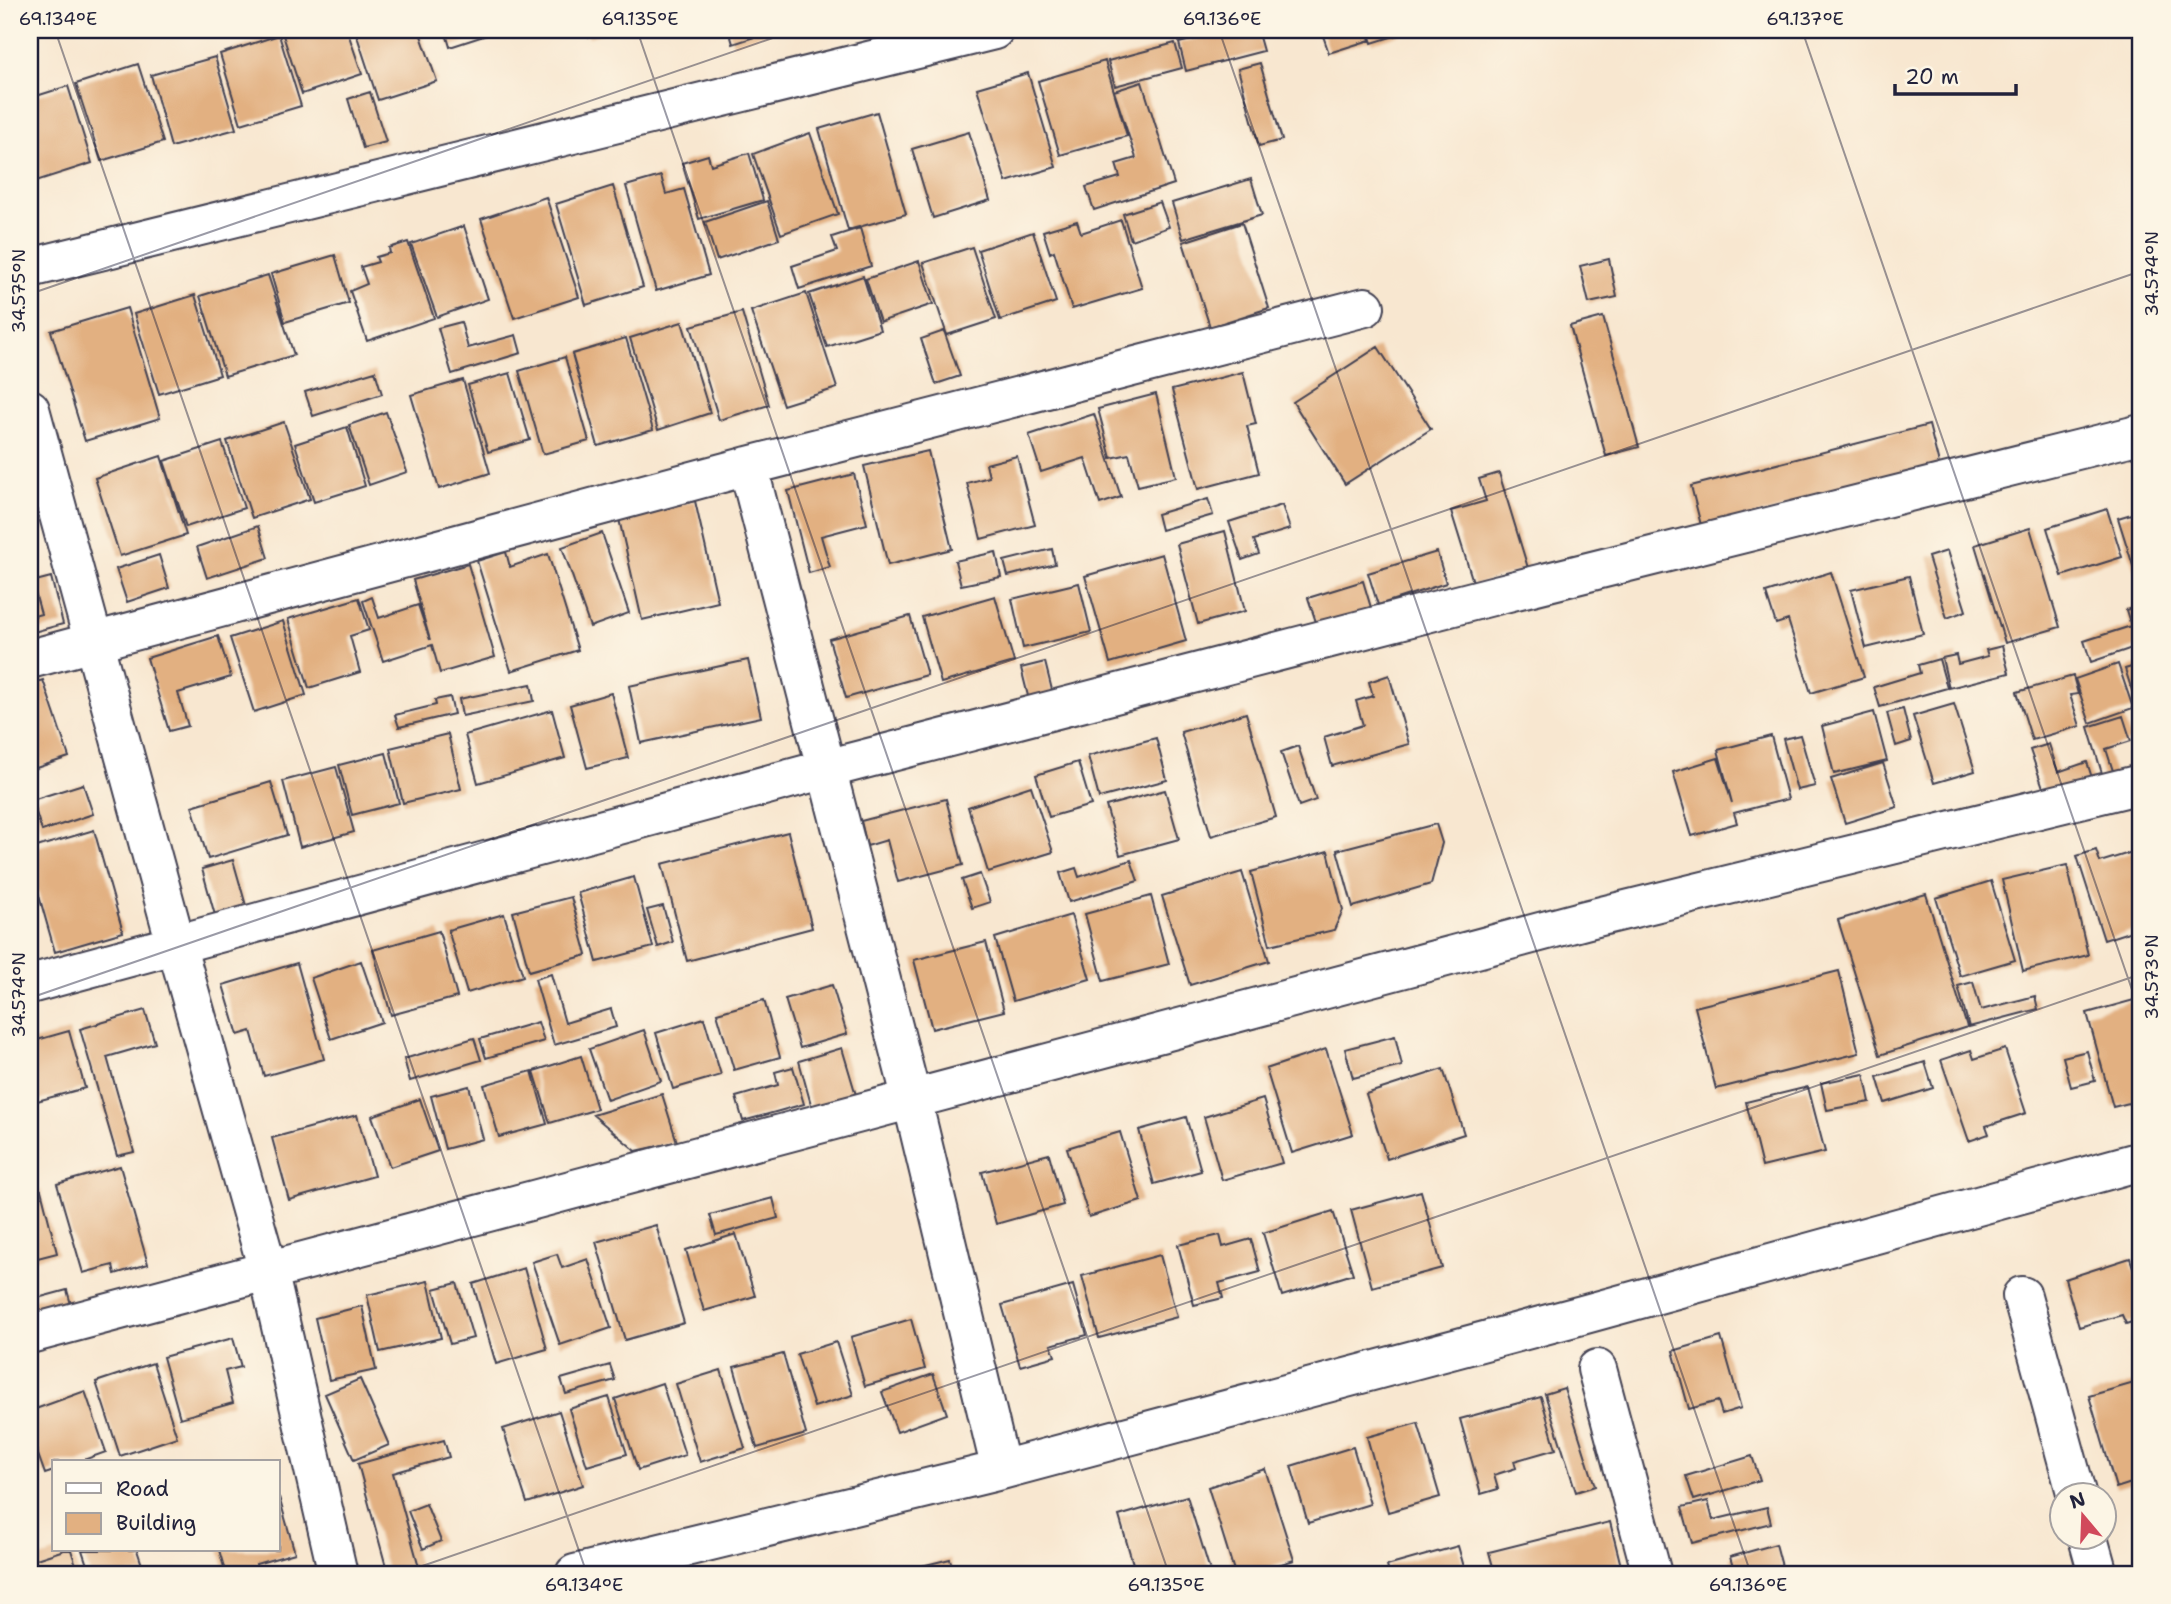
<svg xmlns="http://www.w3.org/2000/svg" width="2171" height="1604" font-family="'Shantell Sans',sans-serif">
<rect width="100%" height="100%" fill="#fcf5e5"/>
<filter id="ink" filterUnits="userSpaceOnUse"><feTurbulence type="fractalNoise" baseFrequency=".0143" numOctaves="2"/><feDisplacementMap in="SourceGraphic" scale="14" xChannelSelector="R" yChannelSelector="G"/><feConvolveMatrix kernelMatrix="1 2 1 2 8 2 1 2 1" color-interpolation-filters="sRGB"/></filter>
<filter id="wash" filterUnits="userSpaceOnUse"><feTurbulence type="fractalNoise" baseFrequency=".00686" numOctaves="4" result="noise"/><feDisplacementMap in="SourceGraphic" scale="28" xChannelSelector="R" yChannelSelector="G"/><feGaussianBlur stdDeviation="1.57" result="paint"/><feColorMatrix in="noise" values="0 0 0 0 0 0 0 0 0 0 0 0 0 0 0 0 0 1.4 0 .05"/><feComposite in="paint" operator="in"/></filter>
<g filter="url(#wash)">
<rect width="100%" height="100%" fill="#f8e7d0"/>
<g id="blocks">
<path fill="#e2b081" d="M290,30H347L362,74L302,94L282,32Z
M355,30H419L437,81L378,100Z
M445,30H502L450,47Z
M510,30H539L512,38Z
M587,30H611L589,37Z
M729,30H776L733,44Z
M1230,30H1257L1263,51L1186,71L1179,43Z
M1321,30H1367L1370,40L1329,53Z
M1368,30H1399L1401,34L1372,43Z
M279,35L301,106L241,124L220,54Z
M1175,43L1182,68L1115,86L1108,61Z
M215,57L236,129L171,147L151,75Z
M1105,61L1127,136L1060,155L1038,81Z
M1260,63L1282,140L1259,146L1238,69Z
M138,64L163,142L101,161L76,84Z
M1028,73L1056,167L1006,182L977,88Z
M1142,82L1174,184L1094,210L1086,187L1120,177L1116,164L1136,158L1114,91Z
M68,86L92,163L30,183V98Z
M370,92L386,142L363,148L348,99Z
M877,112L906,214L848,230L819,129Z
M969,132L990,200L933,218L912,149Z
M810,133L838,214L781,234L753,154Z
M749,153L763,200L699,219L682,163L708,155L711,165Z
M661,176L666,194L684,189L709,275L656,291L626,186Z
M1251,179L1262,215L1183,239L1172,203Z
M613,186L643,287L586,305L556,204Z
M546,197L579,297L514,318L481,219Z
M767,201L779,239L717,260L705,222Z
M1160,202L1169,227L1131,240L1123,214Z
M1121,220L1142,288L1072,309L1054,251L1050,253L1043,231L1077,221L1081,233Z
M1242,223L1269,308L1210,327L1183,242Z
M464,226L488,299L437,317L411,244Z
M860,228L871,266L799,289L792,266L837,251L832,237Z
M1033,232L1056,302L1000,320L978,250Z
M408,242L434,318L367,341L350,291L367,284L361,267L378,262L376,257L390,253L389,248Z
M972,247L996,319L947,335L923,263Z
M335,255L349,303L285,322L271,274Z
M1609,259L1617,297L1589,303L1580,266Z
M919,261L933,304L880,322L866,279Z
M268,275L294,355L225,376L200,296Z
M863,276L880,330L827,347L809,294Z
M806,293L837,388L783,405L751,311Z
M195,295L220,375L159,394L134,314Z
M127,308L160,418L85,441L51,331Z
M742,312L769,405L719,420L691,326Z
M1603,317L1639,447L1606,456L1570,326Z
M461,322L468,348L516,335L521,353L452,374L438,328Z
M682,322L710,413L658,430L630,338Z
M944,331L960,376L936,384L921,339Z
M626,338L653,430L598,446L572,354Z
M1378,347L1431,429L1345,484L1293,402Z
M565,357L589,441L543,454L519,371Z
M375,371L382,394L313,416L305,392Z
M1243,372L1256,424L1247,426L1259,473L1198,489L1172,390Z
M510,373L530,440L488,452L468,385Z
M463,380L490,473L439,489L411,395Z
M1156,394L1176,477L1138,486L1129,454L1111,458L1098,409Z
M386,412L407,472L369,485L349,425Z
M1094,414L1121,497L1100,504L1085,458L1041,472L1029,435Z
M284,422L310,499L252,518L227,441Z
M1929,425L1940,468L1702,529L1691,486Z
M347,427L365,486L314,502L295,444Z
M222,442L244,508L186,527L164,461Z
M928,451L952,549L888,565L864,466Z
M161,456L186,535L120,556L95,478Z
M1017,456L1035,525L981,539L967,483L989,477L986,464Z
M1499,473L1528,568L1474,585L1451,511L1486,501L1479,479Z
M854,474L867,524L821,536L830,567L809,573L788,491Z
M1208,499L1213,515L1161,530L1157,514Z
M695,501L718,602L642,620L619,519Z
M1282,505L1290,529L1254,540L1259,554L1242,560L1229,522Z
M2107,509L2122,557L2062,576L2047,528Z
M2141,511V591L2118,518Z
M258,526L268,558L207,578L197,547Z
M2030,528L2060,627L2005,643L1975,545Z
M1225,531L1245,611L1198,624L1177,544Z
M602,533L629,613L590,627L562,547Z
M1052,549L1055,564L1008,576L1004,561Z
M1947,551L1966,611L1947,618L1928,557Z
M506,552L510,567L548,554L578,650L511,671L477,561Z
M996,552L1001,577L961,585L955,561Z
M1437,552L1446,583L1378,605L1368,573Z
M1162,554L1186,641L1110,663L1085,576Z
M159,555L169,588L127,602L116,569Z
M468,564L495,657L440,673L432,645L383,661L363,601L372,597L379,618L418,605L430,640L413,580Z
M1831,572L1864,677L1811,693L1788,620L1776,624L1766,593Z
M1909,576L1923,634L1866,648L1851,590Z
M51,577L63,624L30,633V617L41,614L32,582Z
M1363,581L1372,611L1318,628L1308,598Z
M1079,583L1091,632L1023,648L1012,599Z
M995,596L1014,662L941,683L922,617Z
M359,598L369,630L350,636L360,672L309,688L288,619Z
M2138,606L2141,616V645L2091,662L2084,641L2131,626L2126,610Z
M910,616L927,675L846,698L829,639Z
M283,621L306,695L254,712L230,638Z
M218,636L231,677L178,693L188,726L169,731L147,658Z
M2002,646L2009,673L1949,688L1942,658L1956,655L1958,664L1988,656L1986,650Z
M1939,659L1947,688L1880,707L1874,687L1920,673L1918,665Z
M748,660L761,717L641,743L629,686Z
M1045,662L1055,702L1031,708L1021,668Z
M2118,664L2133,708L2090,723L2075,679Z
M2141,664V718L2125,669Z
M1389,675L1409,744L1332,766L1324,737L1363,725L1356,701L1373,696L1369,682Z
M2073,676L2078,694L2070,695L2080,726L2032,740L2017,692Z
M43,680L69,757L30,770V684Z
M531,684L534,701L462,716L459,699Z
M611,693L628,758L587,768L570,705Z
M450,697L454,714L399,727L395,715L436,705L435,700Z
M1954,704L1975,771L1934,783L1913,716Z
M1903,709L1911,741L1896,746L1887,713Z
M552,710L565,758L478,783L465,735Z
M1874,712L1887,761L1834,774L1822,726Z
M1246,713L1276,817L1211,836L1181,732Z
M2123,716L2131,741L2106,749L2115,777L2104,780L2088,727Z
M448,734L461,789L403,803L390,748Z
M1800,735L1815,786L1797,790L1783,739Z
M1771,736L1788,799L1734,813L1737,823L1692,836L1673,772L1718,758L1732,803L1718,750Z
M1156,738L1167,780L1099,798L1088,756Z
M2049,744L2058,772L2087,762L2093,781L2046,796L2030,750Z
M1298,746L1316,800L1299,806L1281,752Z
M386,753L399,803L352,815L339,765Z
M1078,762L1091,805L1049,817L1036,775Z
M1883,763L1897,807L1845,823L1831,779Z
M336,767L354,832L300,847L283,781Z
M271,782L287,835L208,859L192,806Z
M83,784L93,814L42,831L32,800Z
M1031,786L1053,852L988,872L968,807Z
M1165,790L1179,839L1120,855L1106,806Z
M946,799L963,865L898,882L887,840L867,846L861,821Z
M1436,824L1442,843L1431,884L1353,907L1337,850Z
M94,830L123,932L55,952L30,864V849Z
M788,832L812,928L687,961L662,864Z
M2096,850L2100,862L2139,850L2141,856V928L2104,940L2077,856Z
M1328,851L1343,910L1334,930L1270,945L1251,872Z
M233,860L249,916L218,926L202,869Z
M1131,860L1138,881L1069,902L1060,873L1076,868L1079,877Z
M2067,865L2088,955L2023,971L2002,880Z
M1242,872L1269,961L1190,985L1162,896Z
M980,874L990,902L972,908L962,880Z
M634,877L653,947L597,962L578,893Z
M1991,881L2015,960L1960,976L1936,898Z
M1926,894L1967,1027L1880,1055L1838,920Z
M1151,896L1169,964L1103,981L1085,914Z
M571,897L587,955L529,971L513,912Z
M663,906L673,942L658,947L647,910Z
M504,914L523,976L467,993L448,930Z
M1071,915L1090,979L1013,1001L995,938Z
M439,931L457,997L391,1015L373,950Z
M986,942L1004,1011L932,1029L914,960Z
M361,961L382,1022L331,1039L311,978Z
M297,963L324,1059L264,1076L251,1031L238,1035L223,985Z
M1839,971L1859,1053L1716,1089L1695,1007Z
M551,974L565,1023L611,1009L616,1027L554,1045L535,979Z
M1973,982L1981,1010L2035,996L2038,1009L1969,1027L1958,986Z
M832,985L847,1034L800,1048L785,999Z
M2141,998V1100L2113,1107L2087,1013Z
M764,1000L780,1057L734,1070L717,1013Z
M145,1010L155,1043L107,1057L134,1152L117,1156L80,1029Z
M704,1018L721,1075L673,1089L656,1033Z
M538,1022L544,1041L486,1058L480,1039Z
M644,1030L661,1081L607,1100L589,1049Z
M69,1031L85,1088L30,1103V1042Z
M1395,1036L1402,1066L1353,1078L1345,1049Z
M474,1038L481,1060L410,1081L404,1059Z
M842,1048L856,1095L812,1108L799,1061Z
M1326,1049L1353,1134L1292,1153L1266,1069Z
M2005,1049L2026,1113L1986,1126L1989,1134L1969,1141L1941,1060L1971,1050L1974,1059Z
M2087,1051L2095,1081L2071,1087L2063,1057Z
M581,1056L597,1109L550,1123L534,1071Z
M1925,1062L1933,1088L1885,1103L1877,1077Z
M793,1067L804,1104L743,1121L736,1097L778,1085L775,1072Z
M1443,1069L1464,1134L1387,1159L1366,1094Z
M532,1071L547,1124L499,1137L484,1085Z
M1864,1074L1870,1102L1827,1110L1821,1083Z
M469,1086L483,1139L445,1149L431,1096Z
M1808,1087L1825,1152L1762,1167L1746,1102Z
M662,1094L677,1142L636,1151L593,1115Z
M420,1099L438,1151L390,1167L372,1116Z
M1263,1099L1282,1163L1222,1180L1204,1117Z
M357,1115L374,1176L289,1200L272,1138Z
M1186,1117L1201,1171L1154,1184L1139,1130Z
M1120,1132L1141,1201L1089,1217L1067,1148Z
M1049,1154L1063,1205L996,1224L982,1172Z
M120,1166L148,1264L115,1274L113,1265L83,1273L57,1184Z
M41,1190L57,1253L30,1260V1193Z
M1421,1191L1442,1268L1372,1287L1351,1210Z
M773,1198L778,1218L716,1235L710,1215Z
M1333,1211L1353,1274L1282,1296L1263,1233Z
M656,1225L684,1323L625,1340L596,1242Z
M736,1234L755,1296L704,1311L686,1250Z
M1220,1235L1223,1247L1251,1239L1260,1272L1219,1283L1223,1298L1194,1305L1178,1245Z
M557,1254L562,1268L588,1259L611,1328L560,1345L532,1262Z
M1160,1255L1177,1317L1099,1338L1082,1276Z
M2130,1258L2141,1293V1319L2126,1324L2122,1315L2079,1327L2065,1279Z
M524,1268L547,1349L496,1364L473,1284Z
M428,1281L441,1338L380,1352L367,1295Z
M457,1283L473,1338L450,1344L434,1289Z
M1073,1285L1087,1335L1051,1345L1055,1356L1020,1366L1002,1305Z
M67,1290L72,1308L31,1319L30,1300Z
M362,1306L376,1370L329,1380L315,1318Z
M911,1319L925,1369L865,1386L851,1337Z
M1721,1337L1741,1408L1722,1414L1718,1401L1689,1409L1673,1351Z
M233,1338L241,1367L225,1371L233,1403L180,1418L163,1357Z
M836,1342L853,1395L814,1407L797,1354Z
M783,1354L806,1434L757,1448L734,1367Z
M153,1363L177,1437L120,1456L96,1382Z
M610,1365L615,1380L566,1394L561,1379Z
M721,1370L745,1448L700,1462L676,1384Z
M933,1374L947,1414L897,1432L882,1392Z
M360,1379L389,1445L354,1460L325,1394Z
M2141,1381V1480L2116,1488L2089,1396Z
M662,1383L685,1455L638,1470L615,1399Z
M1564,1388L1595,1486L1576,1492L1545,1394Z
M85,1391L106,1452L78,1462H54V1471L45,1474L30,1432V1411Z
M609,1397L627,1454L587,1466L569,1409Z
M1541,1397L1556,1449L1514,1461L1516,1468L1494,1475L1498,1489L1481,1494L1460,1419Z
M559,1411L583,1485L527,1503L503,1429Z
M1418,1423L1440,1497L1388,1512L1367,1437Z
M444,1440L449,1457L393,1473L421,1574H388L358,1464Z
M1353,1447L1370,1504L1308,1523L1291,1466Z
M1752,1456L1760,1480L1694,1500L1686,1476Z
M1265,1469L1294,1560L1249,1574H1235L1208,1487Z
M1187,1496L1211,1574H1136L1119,1516Z
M279,1497L295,1553L256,1564L257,1569L240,1574H226L219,1550H278Z
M1708,1501L1713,1520L1767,1507L1771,1523L1692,1543L1682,1507Z
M426,1504L441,1541L423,1549L408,1511Z
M1610,1522L1623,1574H1495L1489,1552Z
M1776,1544L1784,1574H1735L1730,1557Z
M1458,1546L1466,1574H1389L1387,1566Z
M64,1550H71L79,1574H30V1561Z
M82,1550H137L145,1574H90Z
M950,1559L954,1574H893V1573Z"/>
</g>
</g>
<g filter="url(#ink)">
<use href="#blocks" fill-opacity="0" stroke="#424051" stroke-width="2"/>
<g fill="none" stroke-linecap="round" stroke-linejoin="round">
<defs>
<path id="minor" d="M30,268L994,30
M30,409L176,944L268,1270L338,1574
M748,466L912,1100L1001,1470
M30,659L748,466L1365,307
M30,984L826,769L1492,596L2141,434
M2022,1296L2077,1496
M30,1334L1585,920L2141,784
M1597,1369L1652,1574
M2088,1538L2098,1574
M575,1574L1001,1470L1582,1315L2141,1161"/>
</defs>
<use href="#minor" stroke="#424051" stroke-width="42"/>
<use href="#minor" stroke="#fff" stroke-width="38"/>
</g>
</g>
<path fill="none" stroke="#22223b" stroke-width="2" stroke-opacity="0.45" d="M55,30L587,1574M637,30L1169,1574M1219,30L1751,1574M1802,30L2141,1016M30,294L796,30M30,998L2141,271M399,1574L2141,974"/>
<rect width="2171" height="1604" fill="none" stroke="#fcf5e5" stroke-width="77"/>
<rect x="52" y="1460" width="228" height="91" fill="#fcf5e5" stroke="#a5a1a1" stroke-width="2"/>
<rect x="66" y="1483" width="35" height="10" fill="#ffffff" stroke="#a5a1a1" stroke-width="2"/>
<text x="116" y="1496" font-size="21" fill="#22223b">Road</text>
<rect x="66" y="1513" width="35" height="21" fill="#e2b081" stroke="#a5a1a1" stroke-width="2"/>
<text x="116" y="1530" font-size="21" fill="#22223b">Building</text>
<g transform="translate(2083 1516) rotate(341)"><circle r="33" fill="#fcf5e5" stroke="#a5a1a1" stroke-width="2"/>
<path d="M0-5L12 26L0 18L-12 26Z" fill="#d1495b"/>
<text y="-10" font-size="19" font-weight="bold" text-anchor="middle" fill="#22223b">N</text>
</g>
<path d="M1895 84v10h121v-10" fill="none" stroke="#22223b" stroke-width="3.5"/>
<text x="1905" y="84" font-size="21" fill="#22223b" stroke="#fcf5e5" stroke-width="5" paint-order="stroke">20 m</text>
<rect x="38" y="38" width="2094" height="1528" fill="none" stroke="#22223b" stroke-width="2.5"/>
<g font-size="18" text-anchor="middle" fill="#22223b">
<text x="58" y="25">69.134°E</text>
<text x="640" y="25">69.135°E</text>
<text x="1222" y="25">69.136°E</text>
<text x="1805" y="25">69.137°E</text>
<text transform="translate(2152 274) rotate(-90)" y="6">34.574°N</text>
<text transform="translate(19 291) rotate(-90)" y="6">34.575°N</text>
<text transform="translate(2152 977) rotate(-90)" y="6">34.573°N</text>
<text transform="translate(19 995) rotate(-90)" y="6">34.574°N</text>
<text x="584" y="1591">69.134°E</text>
<text x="1166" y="1591">69.135°E</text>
<text x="1748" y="1591">69.136°E</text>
</g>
</svg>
